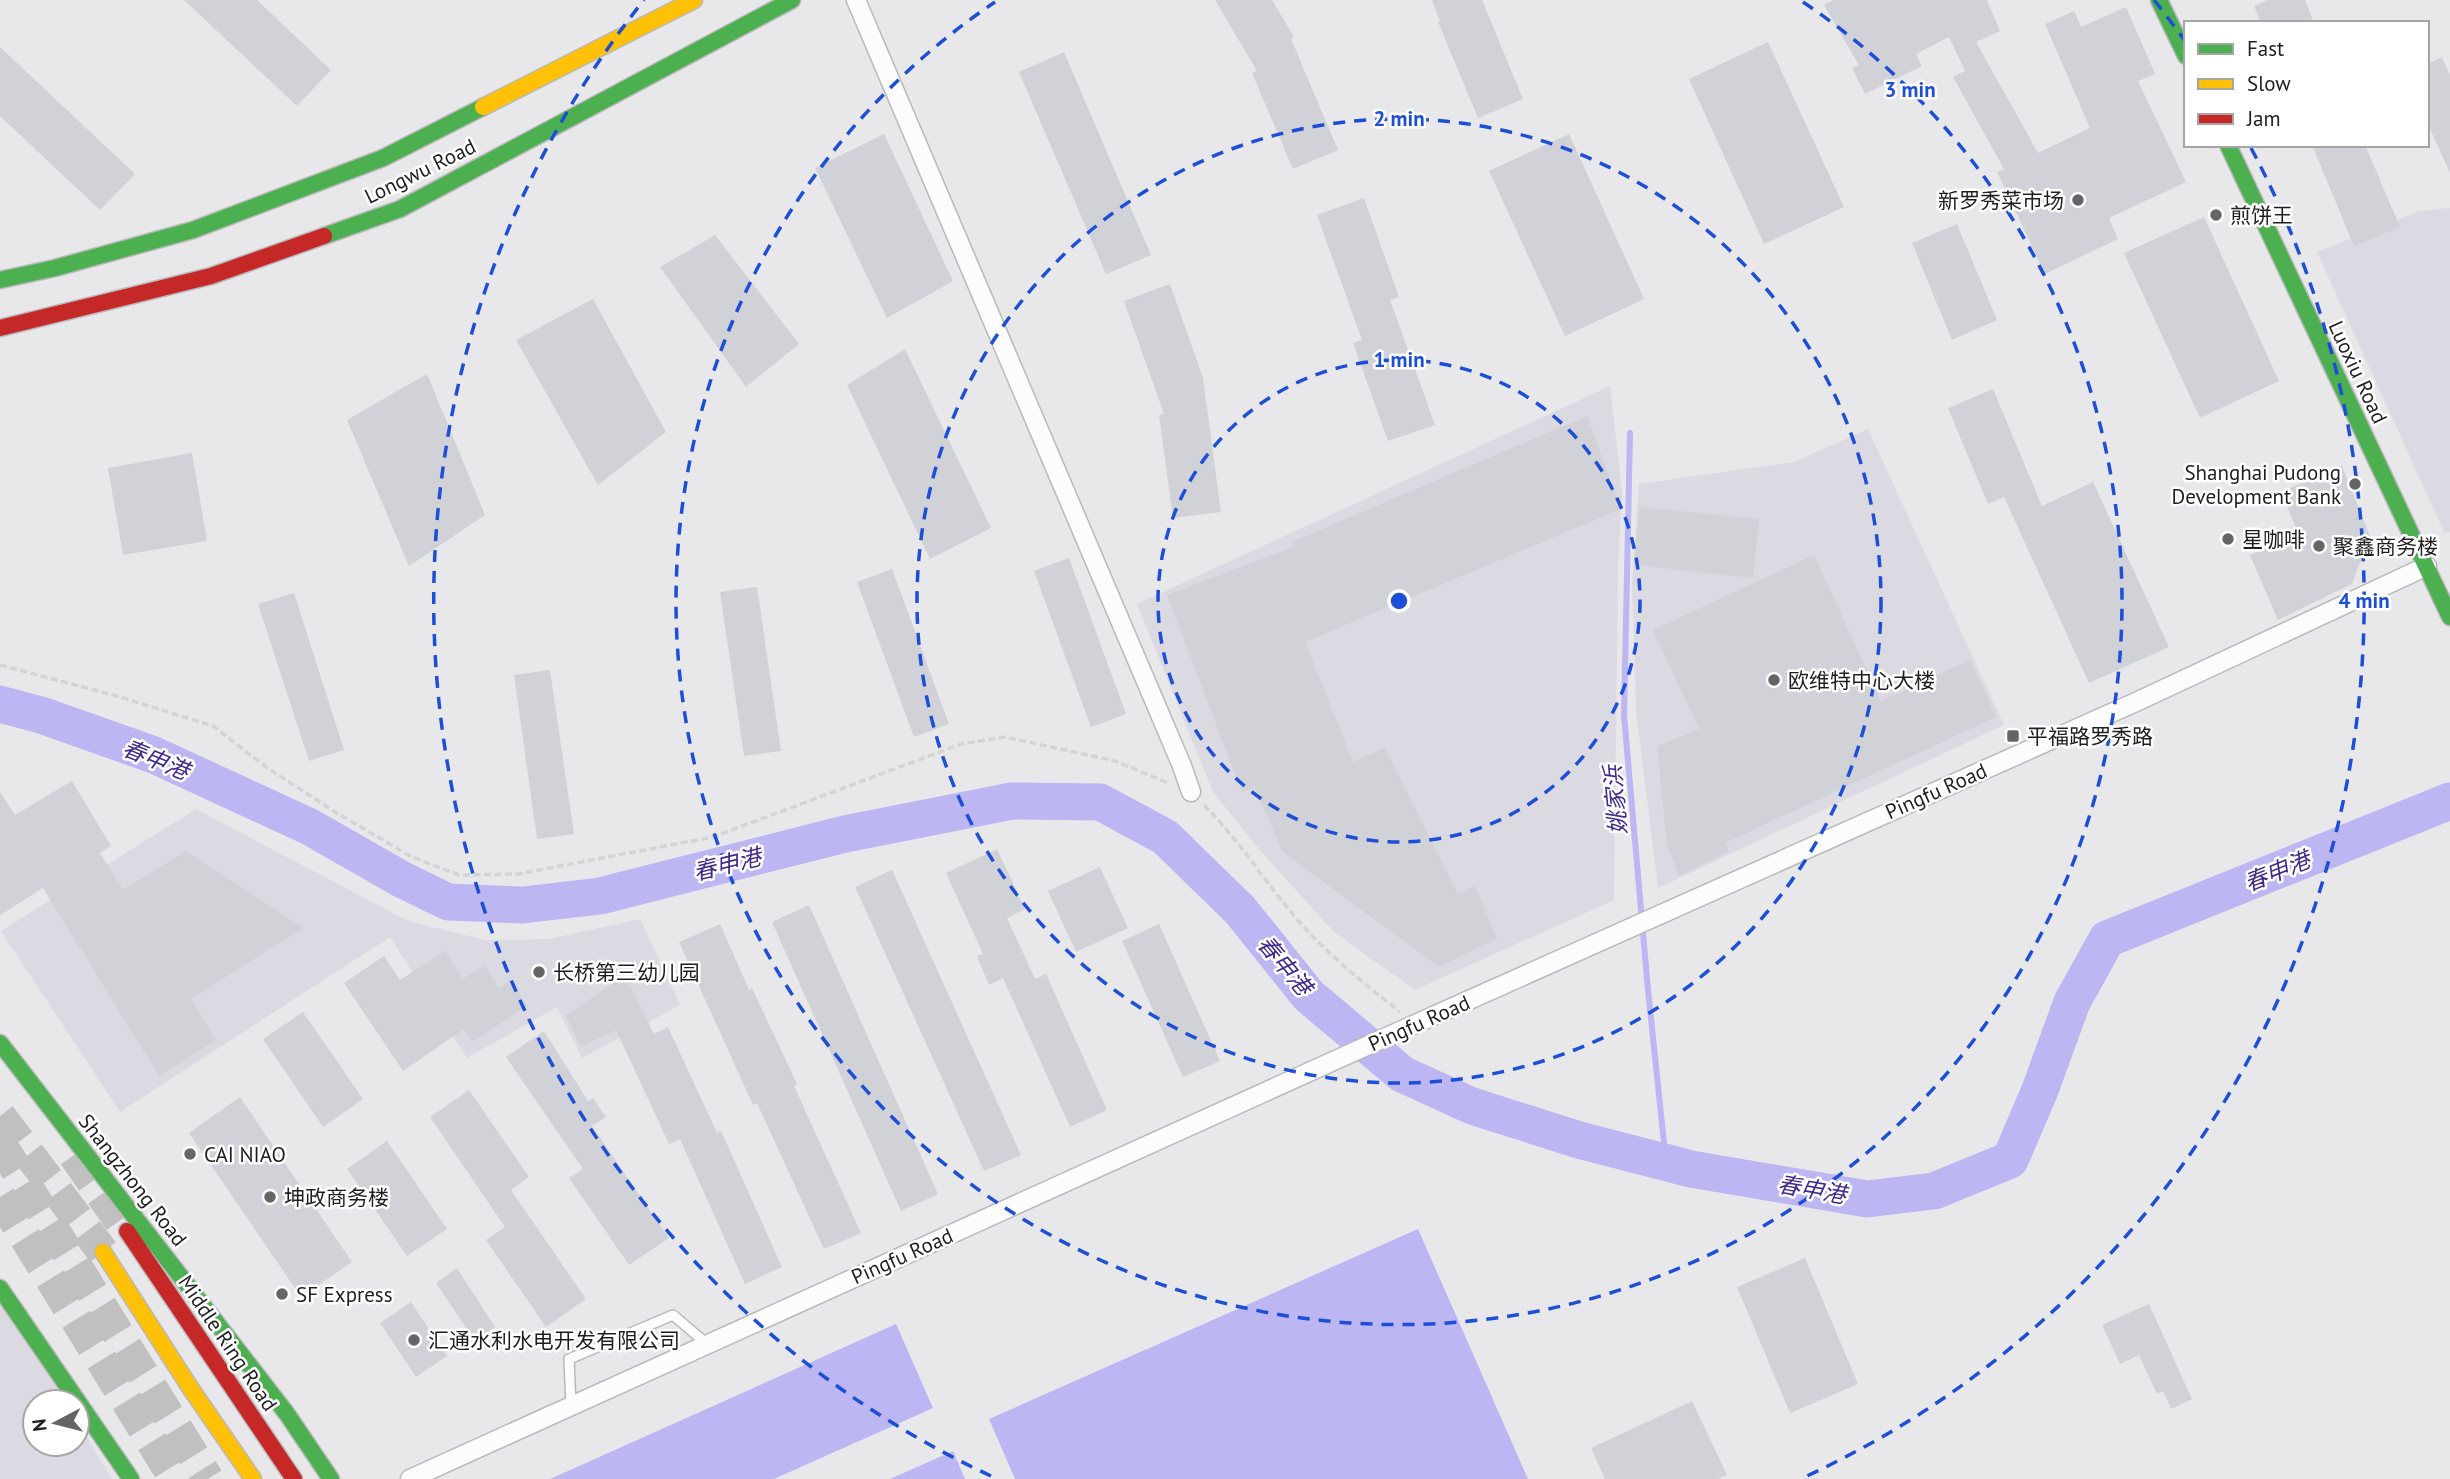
<svg xmlns="http://www.w3.org/2000/svg" width="2450" height="1479" font-family="'PT Sans','Noto Sans SC',sans-serif">
<rect width="100%" height="100%" fill="#e8e8ea"/>
<path fill="#dbdae2" d="M2450,208V532H2444L2317,252L2419,211Z
M1610,386L1622,493L1618,567L1614,900L1415,990L1334,932L1264,855L1213,792L1137,604Z
M1868,429L2004,725L1658,888L1636,711L1632,583L1639,484L1794,462Z
M196,809L408,921L485,940L549,939L640,919L680,1005L582,1058L557,1007L467,1058L390,937L120,1112L1,931Z
M0,1289L66,1402H35V1444H77V1420L112,1479H0Z"/>
<path fill="#bcb6f3" d="M1418,1229L1528,1479H1015L989,1419Z
M896,1324L933,1408L774,1479H550Z
M953,1451L965,1479H890Z"/>
<g fill="none" stroke-linecap="round" stroke-linejoin="round">
<path stroke="#bcb6f3" stroke-width="6" d="M1630,433L1624,715L1648,990L1666,1162"/>
<path stroke="#bcb6f3" stroke-width="37" d="M0,704L41,715L154,755L310,827L401,879L448,902L523,905L600,896L845,834L1012,801L1100,802L1165,837L1240,910L1309,996L1402,1074L1472,1106L1579,1140L1691,1169L1867,1199L1934,1191L2010,1160L2040,1090L2072,1002L2107,939L2450,801"/>
</g>
<path fill="#d1d1d8" d="M184,0H257L331,70L297,106Z
M1215,0H1272L1294,37L1291,39L1338,150L1293,169L1252,73L1257,71Z
M1432,0H1482L1523,99L1478,118L1438,22L1440,21Z
M1833,0H1987L2000,31L1976,42L2038,153L2090,128L2045,24L2074,11L2081,27L2126,7L2155,74L2138,81L2186,182L2109,218L2118,239L2045,274L1997,172L2004,169L1953,77L1965,71L1949,37L1916,54L1922,66L1865,94L1852,68L1859,65L1824,5Z
M2268,0H2305L2314,23H2261L2254,6Z
M1768,42L1844,207L1764,244L1689,79Z
M0,47L135,174L100,210L0,116Z
M1064,52L1151,255L1106,274L1019,72Z
M2442,57L2450,75V173L2427,122V64Z
M884,134L953,281L887,318L815,168Z
M1569,134L1644,299L1565,336L1489,171Z
M2312,145H2365L2400,227L2354,246Z
M1364,198L1399,297L1390,300L1435,425L1388,441L1353,343L1362,340L1317,215Z
M2204,217L2279,381L2200,418L2124,253Z
M1957,224L1997,320L1952,340L1912,243Z
M715,235L799,344L746,387L660,267Z
M1170,284L1203,378L1221,512L1173,518L1159,415L1164,414L1124,301Z
M593,299L666,432L598,485L516,340Z
M905,349L991,528L930,559L847,385Z
M427,374L485,515L409,566L347,420Z
M1993,389L2042,506L2093,482L2169,647L2089,683L2004,497L1988,504L1948,408Z
M1587,416L1621,509L1305,642L1353,762L1385,748L1458,894L1475,886L1497,939L1439,967L1283,852L1254,787L1242,792L1167,595L1294,547L1292,542Z
M192,453L207,541L123,555L108,468Z
M2342,466L2370,536L2352,584L2278,620L2250,555L2298,533L2281,492Z
M1640,507L1759,519L1753,578L1634,565Z
M1814,555L1881,701L1970,660L1996,717L1725,843L1729,851L1679,876L1667,845L1657,746L1699,729L1653,630Z
M1069,558L1126,714L1091,727L1034,571Z
M892,569L949,724L914,737L857,582Z
M757,587L781,751L744,756L720,592Z
M294,593L344,750L309,761L258,604Z
M550,670L574,834L537,839L514,675Z
M72,781L111,846L100,853L123,890L186,851L303,928L191,999L216,1040L159,1076L43,888L0,915V792L15,815Z
M997,849L1025,909L1007,918L1035,979L1046,974L1107,1110L1070,1127L1003,978L989,985L977,956L983,954L946,873Z
M1100,867L1128,928L1076,952L1048,891Z
M892,870L1021,1155L984,1171L855,887Z
M809,905L938,1194L901,1211L772,922Z
M720,924L749,990L752,988L797,1084L794,1086L861,1233L824,1249L757,1103L753,1105L679,942Z
M1159,924L1220,1061L1183,1077L1122,941Z
M445,951L463,979L484,965L499,988L511,980L527,1006L472,1042L464,1029L403,1071L344,983L384,956L400,980Z
M625,975L654,1034L668,1027L717,1133L721,1131L782,1267L745,1284L680,1139L669,1144L616,1030L581,1047L566,1016Z
M303,1012L363,1099L323,1127L263,1039Z
M544,1031L588,1101L593,1098L606,1117L592,1126L669,1238L629,1265L569,1178L583,1169L506,1057Z
M469,1090L529,1177L511,1190L586,1299L546,1327L486,1240L505,1227L430,1117Z
M240,1097L352,1262L301,1297L189,1133Z
M387,1141L447,1229L407,1256L347,1169Z
M1805,1258L1858,1384L1790,1413L1737,1287Z
M457,1268L495,1327L475,1341L436,1283Z
M411,1302L447,1356L416,1377L380,1323Z
M2149,1304L2192,1399L2171,1409L2163,1391L2157,1394L2139,1355L2120,1364L2102,1325Z
M1692,1401L1727,1475L1718,1479H1605L1591,1448Z"/>
<g fill="none" stroke-linecap="round" stroke-linejoin="round">
<path stroke="#c0c0c1" stroke-width="32" stroke-dasharray="32 16" stroke-linecap="butt" d="M0,1116L103,1252
M0,1143L208,1479
M74,1155L127,1231
M0,1197L175,1479"/>
<defs>
<path id="lane" d="M571,1406L569,1359L673,1315L707,1344"/>
<path id="street" d="M856,0L1182,766L1191,792
M410,1479L1402,1030L2136,702L2427,566"/>
<path id="fast" d="M2159,0L2186,56
M2228,145L2450,617
M324,236L400,209L792,0
M0,280L55,268L193,230L383,158L483,107
M0,1043L287,1414L331,1479
M0,1288L131,1479"/>
<path id="slow" d="M483,107L694,0
M103,1252L191,1389L253,1479"/>
<path id="jam" d="M0,328L211,276L324,236
M127,1231L294,1479"/>
</defs>
<use href="#lane" stroke="#b9b9bb" stroke-width="12"/>
<use href="#street" stroke="#b9b9bb" stroke-width="21"/>
<use href="#fast" stroke="#b9b9bb" stroke-width="19"/>
<use href="#slow" stroke="#b9b9bb" stroke-width="19"/>
<use href="#jam" stroke="#b9b9bb" stroke-width="19"/>
<path stroke="#d4d4d5" stroke-width="3.5" stroke-dasharray="7 3.5" stroke-linecap="butt" d="M0,665L117,696L213,726L266,767L337,813L410,856L459,875L518,874L713,837L961,744L1005,737L1115,761L1168,783
M1204,805C1241,842 1268,887 1303,926C1333,959 1366,985 1400,1012"/>
<use href="#lane" stroke="#fcfcfc" stroke-width="9"/>
<use href="#street" stroke="#fcfcfc" stroke-width="18"/>
<use href="#fast" stroke="#4caf50" stroke-width="16"/>
<use href="#slow" stroke="#ffc107" stroke-width="16"/>
<use href="#jam" stroke="#c62828" stroke-width="16"/>
</g>
<g fill="none" stroke="#1d4ed8" stroke-width="3.5" stroke-dasharray="12 9">
<circle cx="1399" cy="601" r="241"/>
<circle cx="1399" cy="601" r="482"/>
<path d="M1803 2A723 723 0 1 1 995 2"/>
<path d="M991 1476A965 965 0 0 1 644 0M2154 0A965 965 0 0 1 2185 41M2251 148A965 965 0 0 1 1807 1476"/>
</g>
<g fill="#656566" stroke="#fff" stroke-width="2.5">
<circle cx="2078" cy="200" r="7"/>
<circle cx="2216" cy="215" r="7"/>
<circle cx="2355" cy="484" r="7"/>
<circle cx="2228" cy="539" r="7"/>
<circle cx="2319" cy="546" r="7"/>
<circle cx="1774" cy="680" r="7"/>
<rect x="2006" y="729" width="14" height="14" rx="3.5"/>
<circle cx="539" cy="972" r="7"/>
<circle cx="190" cy="1154" r="7"/>
<circle cx="270" cy="1197" r="7"/>
<circle cx="282" cy="1294" r="7"/>
<circle cx="414" cy="1340" r="7"/>
</g>
<g text-anchor="middle" dominant-baseline="central" stroke-width="5" stroke-linejoin="round" paint-order="stroke">
<g font-size="21" fill="#1e1e1f" stroke="#fff">
<text transform="translate(420 171) rotate(-26)">Longwu Road</text>
<text transform="translate(2358 372) rotate(65)">Luoxiu Road</text>
<text transform="translate(1936 791) rotate(-24)">Pingfu Road</text>
<text transform="translate(1419 1023) rotate(-24)">Pingfu Road</text>
<text transform="translate(133 1180) rotate(52)">Shangzhong Road</text>
<text transform="translate(902 1256) rotate(-24)">Pingfu Road</text>
<text transform="translate(228 1343) rotate(56)">Middle Ring Road</text>
</g>
<g font-size="21" fill="#1e1e1f" stroke="#fff" text-anchor="start">
<text x="2064" y="200" text-anchor="end">新罗秀菜市场</text>
<text x="2230" y="215">煎饼王</text>
<text x="2341" y="472" text-anchor="end">Shanghai Pudong<tspan x="2341" dy="24">Development Bank</tspan></text>
<text x="2242" y="539">星咖啡</text>
<text x="2333" y="546">聚鑫商务楼</text>
<text x="1788" y="680">欧维特中心大楼</text>
<text x="2027" y="736">平福路罗秀路</text>
<text x="553" y="972">长桥第三幼儿园</text>
<text x="204" y="1154">CAI NIAO</text>
<text x="284" y="1197">坤政商务楼</text>
<text x="296" y="1294">SF Express</text>
<text x="428" y="1340">汇通水利水电开发有限公司</text>
</g>
<g font-size="23" font-style="italic" fill="#41298c" stroke="#fff">
<text transform="translate(156 759) rotate(22)">春申港</text>
<text transform="translate(1615 800) rotate(-95)">姚家浜</text>
<text transform="translate(727 864) rotate(-14)">春申港</text>
<text transform="translate(2277 871) rotate(-22)">春申港</text>
<text transform="translate(1285 965) rotate(50)">春申港</text>
<text transform="translate(1812 1189) rotate(10)">春申港</text>
</g>
</g>
<circle cx="1399" cy="601" r="10" fill="#1d4ed8" stroke="#fff" stroke-width="3.5"/>
<g font-size="21" text-anchor="middle" font-weight="bold" fill="#1d4ed8" stroke="#fff" stroke-width="5" stroke-linejoin="round" paint-order="stroke">
<text x="1910" y="97">3 min</text>
<text x="1399" y="126">2 min</text>
<text x="1399" y="367">1 min</text>
<text x="2364" y="608">4 min</text>
</g>
<rect x="2184" y="21" width="245" height="126" fill="#ffffff" stroke="#a5a5a5" stroke-width="2"/>
<rect x="2198" y="44" width="35" height="10" fill="#4caf50" stroke="#a5a5a5" stroke-width="2"/>
<text x="2247" y="56" font-size="21" fill="#1e1e1f">Fast</text>
<rect x="2198" y="79" width="35" height="10" fill="#ffc107" stroke="#a5a5a5" stroke-width="2"/>
<text x="2247" y="91" font-size="21" fill="#1e1e1f">Slow</text>
<rect x="2198" y="114" width="35" height="10" fill="#c62828" stroke="#a5a5a5" stroke-width="2"/>
<text x="2247" y="126" font-size="21" fill="#1e1e1f">Jam</text>
<g transform="translate(56 1423) rotate(263)"><circle r="33" fill="#ffffff" stroke="#a5a5a5" stroke-width="2"/>
<path d="M0-5L12 26L0 18L-12 26Z" fill="#656566"/>
<text y="-10" font-size="19" font-weight="bold" text-anchor="middle" fill="#1e1e1f">N</text>
</g>
</svg>
